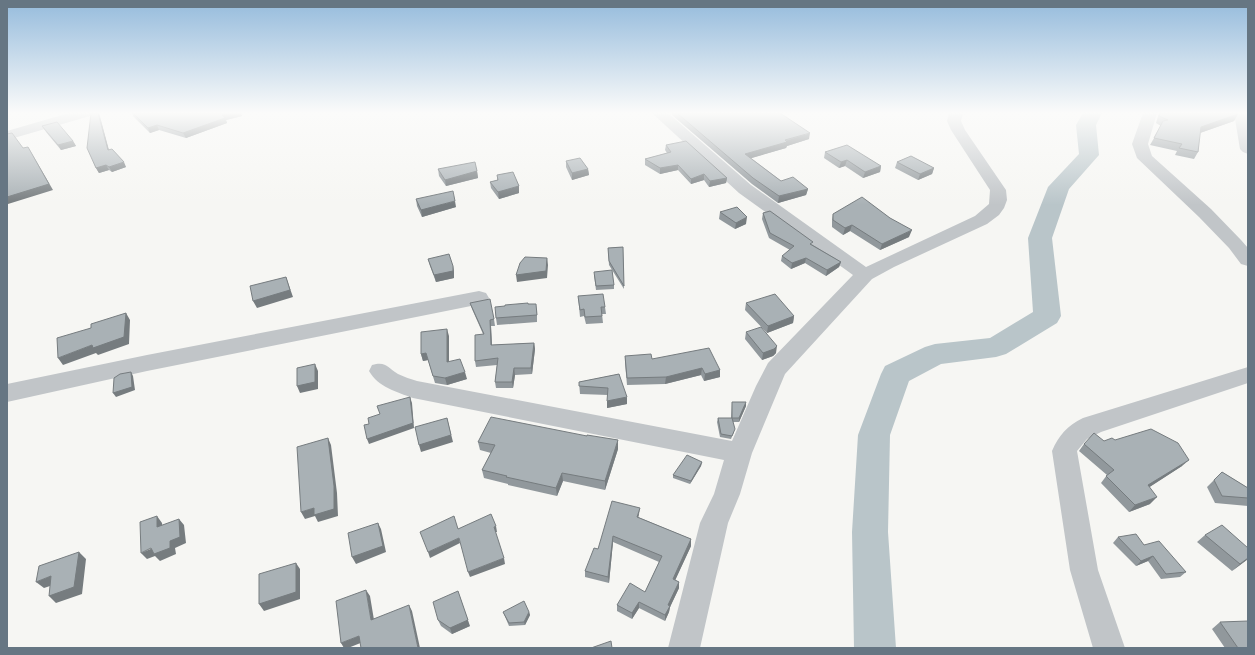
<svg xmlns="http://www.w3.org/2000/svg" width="1255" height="655" font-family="Manrope,sans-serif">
<rect width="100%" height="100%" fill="#f6f6f3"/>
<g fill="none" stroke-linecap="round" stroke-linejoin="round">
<path fill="#b9c5c9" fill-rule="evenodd" d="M1083,113H1102L1096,125L1099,155L1069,189L1052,238L1061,316L1057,323L1006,354L996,357L941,364L909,381L890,435L888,532L896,648H854L852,532L858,435L881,374L885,366L925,347L935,344L990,338L1033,312L1028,238L1048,187L1079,154L1076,125Z"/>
<path fill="#c1c5c8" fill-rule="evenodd" d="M69,113H92L90,116L7,140V131Z
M652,113H668L751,185L866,267L975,216L989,204L990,190L951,130L947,121L949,113H963L961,121L965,130L1006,190L1007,200L1004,208L999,215L987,224L894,267L872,279L785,374L752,453L740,494L728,523L700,648H668L700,523L714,494L724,460L413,398C397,392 378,387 369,371L372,365C387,361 387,368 398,374C404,377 411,379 417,381L732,441L756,386L768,363L853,275L739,193Z
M1143,113H1157L1148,144L1152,156L1211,209L1241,240L1248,248V266L1241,264L1229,248L1199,217L1137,158L1132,144Z
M1234,113H1248V154L1243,152L1240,149Z
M479,291L486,293L489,298L486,303L147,371L7,402V384L147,355Z
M1248,367V383L1101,432L1087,439L1077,451L1098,570L1125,648H1093L1070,570L1052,451C1059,435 1067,426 1083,418Z"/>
</g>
<path fill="#91989c" d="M91,113H99L109,150L126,167L112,172L109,170L99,173L96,168Z
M132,113H241L242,116L226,120L227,123L186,138L159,130L150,133L133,116Z
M672,113H780L809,139L787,146L786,148L751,158L781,181L808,189L806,195L778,203L752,184L672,115Z
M1159,113H1238L1234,121L1200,133L1198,152L1194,159L1175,155L1177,151L1150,145L1161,126L1156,123Z
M42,126L73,141L76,146L61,150L46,132Z
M666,145L727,178L726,183L709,187L704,180L691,184L678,170L660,174L645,165V159L667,153L665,150Z
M825,152L881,166L880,172L863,178L845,166L839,168L824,158Z
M566,161L588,169L589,175L572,180L566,167Z
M897,162L934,168L932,174L918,180L895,168Z
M438,169L477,171L478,178L446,186L439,176Z
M497,175L519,186V193L499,199L491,188L490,182L497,180Z
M416,199L456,207L422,217L417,206Z
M720,212L746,224L735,229L719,219Z
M763,213L813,245L841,262L839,267L826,276L805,263L791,269L781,261L782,256L790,250L769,238L762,219Z
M833,214L909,237L880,250L850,231L843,235L832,227V220Z
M623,247L624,289L609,265L608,248Z
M428,259L453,266L454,272V278L436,282L430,266Z
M594,275L614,285V289L596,290Z
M578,296L605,307L606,314H602L603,323L586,324L584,316L580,317Z
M470,303L494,319L495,326H491L492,345L534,343L535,349L532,374L515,375L513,388H496L495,382L497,365L476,367L475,361L483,334L472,309Z
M746,303L794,316L793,323L767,333L745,310Z
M529,304L537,311V322L497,325L496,318Z
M746,332L776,353L773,356L762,360L745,339Z
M449,336V362L467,379L447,385L435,383L428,360L423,361L421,354Z
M625,356L652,359L720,370V377L704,381L701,375L665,384L627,385L625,363Z
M619,374L627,404L607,408L608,395L580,394L579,382Z
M732,402L746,406L739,422H733L734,432L731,439L720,437L717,422L718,418H731Z
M587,436L618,440V449L605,490L563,481L557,496L508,485V484L484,478L482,470L491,453L480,450L478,442Z
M1115,440L1182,466L1149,487L1150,504L1129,512L1101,483L1107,475L1079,451L1084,444L1104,441Z
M702,462L701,466L690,484L673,478V475Z
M1222,472L1248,488V506L1215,503L1207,487Z
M639,514L638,517L691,539V546L675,580L679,582V588L670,607L669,612L665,621L639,608L632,619L617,611V605L645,592L659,562L613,542L609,583L585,577V571L598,549Z
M1205,535L1248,548V559L1232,571L1197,542Z
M1118,537L1144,545L1186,572L1180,577L1161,579L1148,561L1136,566L1113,543Z
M503,612H529L530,615L525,625L509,626Z
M438,620L470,626L452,634L441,626Z
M1220,622L1248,648H1225L1212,629Z"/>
<path fill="#767c7f" d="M98,113H99L110,155L108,150Z
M228,113H241L242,116L226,120L227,123L186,138L183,133L222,115Z
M1238,114L1234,121L1197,134L1201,127Z
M157,125L159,130L150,133L148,128Z
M810,133L809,139L787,146L786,148L745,160V154Z
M73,141L76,146L61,150L58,145Z
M28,147L53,190L8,204L7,197Z
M847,160L845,166L839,168L841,162Z
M124,162L126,167L112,172L109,167Z
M106,165L109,170L99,173L96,168Z
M678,165V170L660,174V168Z
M881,166L880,172L863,178L865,172Z
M934,168L932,174L918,180L920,174Z
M588,169L589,175L572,180V173Z
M477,171L478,178L446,186L445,180Z
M704,174V180L691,184V179Z
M727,178L726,183L709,187L710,181Z
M519,186V193L499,199L498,192Z
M808,189L806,195L778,203L779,196Z
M455,201L456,207L422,217L421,210Z
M747,217L746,224L735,229L736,223Z
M852,225L850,231L843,235L845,228Z
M912,230L909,237L880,250L882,244Z
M547,258L548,265L547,278L517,282L516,275Z
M806,258L805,263L791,269L792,263Z
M841,262L839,267L826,276L827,270Z
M453,266L454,272V278L436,282L434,275Z
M286,277L293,297L257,308L253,301Z
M126,313L130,320L129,344L98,355L96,353L63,365L58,358L92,345Z
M794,316L793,323L767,333L768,326Z
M490,320L491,326L492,351L491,345Z
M447,329L449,336V369L447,362Z
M534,343L535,349L532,374L531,368Z
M777,346L776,353L773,356L762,360L763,353Z
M426,353L428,360L423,361L421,354Z
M315,364L318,371V389L300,393L297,386Z
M514,368L515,375L513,388L512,382Z
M702,368L701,375L665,384L666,377Z
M720,370V377L704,381L705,374Z
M131,372L133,376L135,390L116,397L113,393Z
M465,372L467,379L447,385L445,378Z
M410,397L412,403L414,428L369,444L367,439Z
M627,397V404L607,408V401Z
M746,402V406L739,422V418Z
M447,418L453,442L421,452L419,445Z
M328,438L331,445L337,493L338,516L318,522L315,516L305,519L301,512L314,508Z
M618,440V449L605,490V481Z
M1189,460L1182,466L1142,492L1148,485Z
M702,462L701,466L690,484L691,481Z
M562,473L563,481L557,496L556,488Z
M1157,497L1150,504L1129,512L1135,505Z
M640,508L639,514L637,523V517Z
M157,516L162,523L163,534L157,527Z
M179,519L184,525L186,543L175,548L176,554L160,561L155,556L147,559L141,553L170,541Z
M378,523L381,529L386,552L356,564L352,557Z
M496,526L497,532H495L494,527Z
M613,536V542L609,583L608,577Z
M459,538L460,543L430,558L428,552Z
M691,539V546L673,585V579Z
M79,552L86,559L82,594L56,603L49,596Z
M1153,556L1148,561L1136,566L1141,561Z
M504,558L505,564L470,577L468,572Z
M1248,558V559L1232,571L1240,564Z
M296,563L300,569V599L264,611L259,604Z
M51,576L59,583L44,588L36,582Z
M679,582V588L670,607L669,612L665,621V615L668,605Z
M366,590L370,596L375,626L371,620Z
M460,597L470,626L452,634L450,628Z
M639,602V608L632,619V613Z
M409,605L412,611L420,648H418Z
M529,612L530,615L525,625L524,622Z
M359,636L363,642L348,648H344L341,643Z"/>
<path fill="#a9b1b5" stroke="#767c7f" d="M91,113H98L108,150L112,149L124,162L109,167L106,165L96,168L87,148Z
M133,113H228L222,115L225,118L183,133L157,125L148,128Z
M677,113H780L810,133L785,140L787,142L745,154L781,181L793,177L808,189L779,196L753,178Z
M1160,113H1238V114L1201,127L1198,152L1179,148L1182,144L1154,138L1163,121L1168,120L1159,116Z
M57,122L73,141L58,145L42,126Z
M12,133L23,148L28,147L49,184L7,197V134Z
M686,141L727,178L710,181L704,174L691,179L678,165L660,168L645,159L671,152L666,145Z
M847,145L881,166L865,172L847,160L841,162L825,152Z
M911,156L934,168L920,174L897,162Z
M580,158L588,169L572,173L566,161Z
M475,162L477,171L445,180L438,169Z
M513,172L519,186L498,192L490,182L498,180L497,175Z
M453,191L455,201L421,210L416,199Z
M862,197L890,218L912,230L882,244L852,225L845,228L833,220V214Z
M737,207L747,217L736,223L720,212Z
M770,211L813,242L810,244L841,262L827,270L806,258L792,263L782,256L794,246L770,233L763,213Z
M623,247L624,286L609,261L608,248Z
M449,254L453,266V271L434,275L428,259Z
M525,257L547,258L546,271L516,275L520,263Z
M612,270L614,285L596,286L594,272Z
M286,277L290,290L253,301L250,286Z
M603,294L605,307H601L602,316L585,317L584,309L580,310L578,296Z
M775,294L794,316L768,326L746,303Z
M490,299L494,319L490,320L491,345L534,343L531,368H514L512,382H495L498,358L475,361V335L484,334L470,303Z
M528,303V304H536L537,315L496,318L495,307L505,306V305Z
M126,313L124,337L93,348L92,345L58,358L57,338L91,328V324Z
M761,327L777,346L774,349L763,353L746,332Z
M447,329V362L460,359L465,372L445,378L433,376L426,353L421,354V332Z
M709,348L720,370L705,374L702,368L666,377L627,378L625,356L651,354L652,359Z
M315,364V382L297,386V368Z
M131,372L132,387L113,393L114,378L120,374Z
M619,374L627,397L607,401L608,388L579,386V382Z
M410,397L413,423L367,439L364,425L369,424L368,418L380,414L377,406Z
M732,402H746L739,418H732Z
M491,417L587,436V435L618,440L605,481L562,473L556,488L506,477L507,476L482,470L495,445L478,442Z
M447,418L451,435L419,445L415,427Z
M718,418H732L735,429L732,436L721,434Z
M1151,429L1178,443L1189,460L1148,485L1157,497L1135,505L1106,476L1114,470L1084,444L1094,433L1104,441L1112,438L1115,440Z
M328,438L334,486V509L314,515V508L301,512L297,447Z
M687,455L702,462L691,481L673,475Z
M1222,472L1248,488V498L1222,496L1214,480Z
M612,501L640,508L637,517L691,539L673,579L679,582L668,605L670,606L665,615L639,602L632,613L617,605L630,583L645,592L662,556L613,536L608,577L585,571L594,548L598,549Z
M491,514L496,526L494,527L504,558L468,572L459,538L428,552L420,532L454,516L458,529Z
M157,516V527L179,519L180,537L170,541V548L154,554L151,548L141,553L140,522Z
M378,523L383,546L352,557L348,533Z
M1222,525L1248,548V558L1240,564L1205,535Z
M1136,534L1144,545L1159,541L1186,572L1166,574L1153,556L1141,561L1118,537Z
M79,552L74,587L49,596L51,576L36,582L39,566Z
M296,563V592L259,604V574Z
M366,590L371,620L409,605L418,648H361L359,636L341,643L336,601Z
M458,591L468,620L450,628L438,620L433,602Z
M524,601L529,612L524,622L509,623L503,612Z
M1248,621V648H1238L1220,622Z
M611,641L612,648H591Z"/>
<linearGradient id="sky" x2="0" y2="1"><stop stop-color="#95bbdc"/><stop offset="0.55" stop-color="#fbfbfa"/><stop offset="1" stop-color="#fbfbfa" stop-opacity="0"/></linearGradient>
<rect width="1255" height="205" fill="url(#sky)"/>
<rect width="1255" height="655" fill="none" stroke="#667683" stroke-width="16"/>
</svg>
